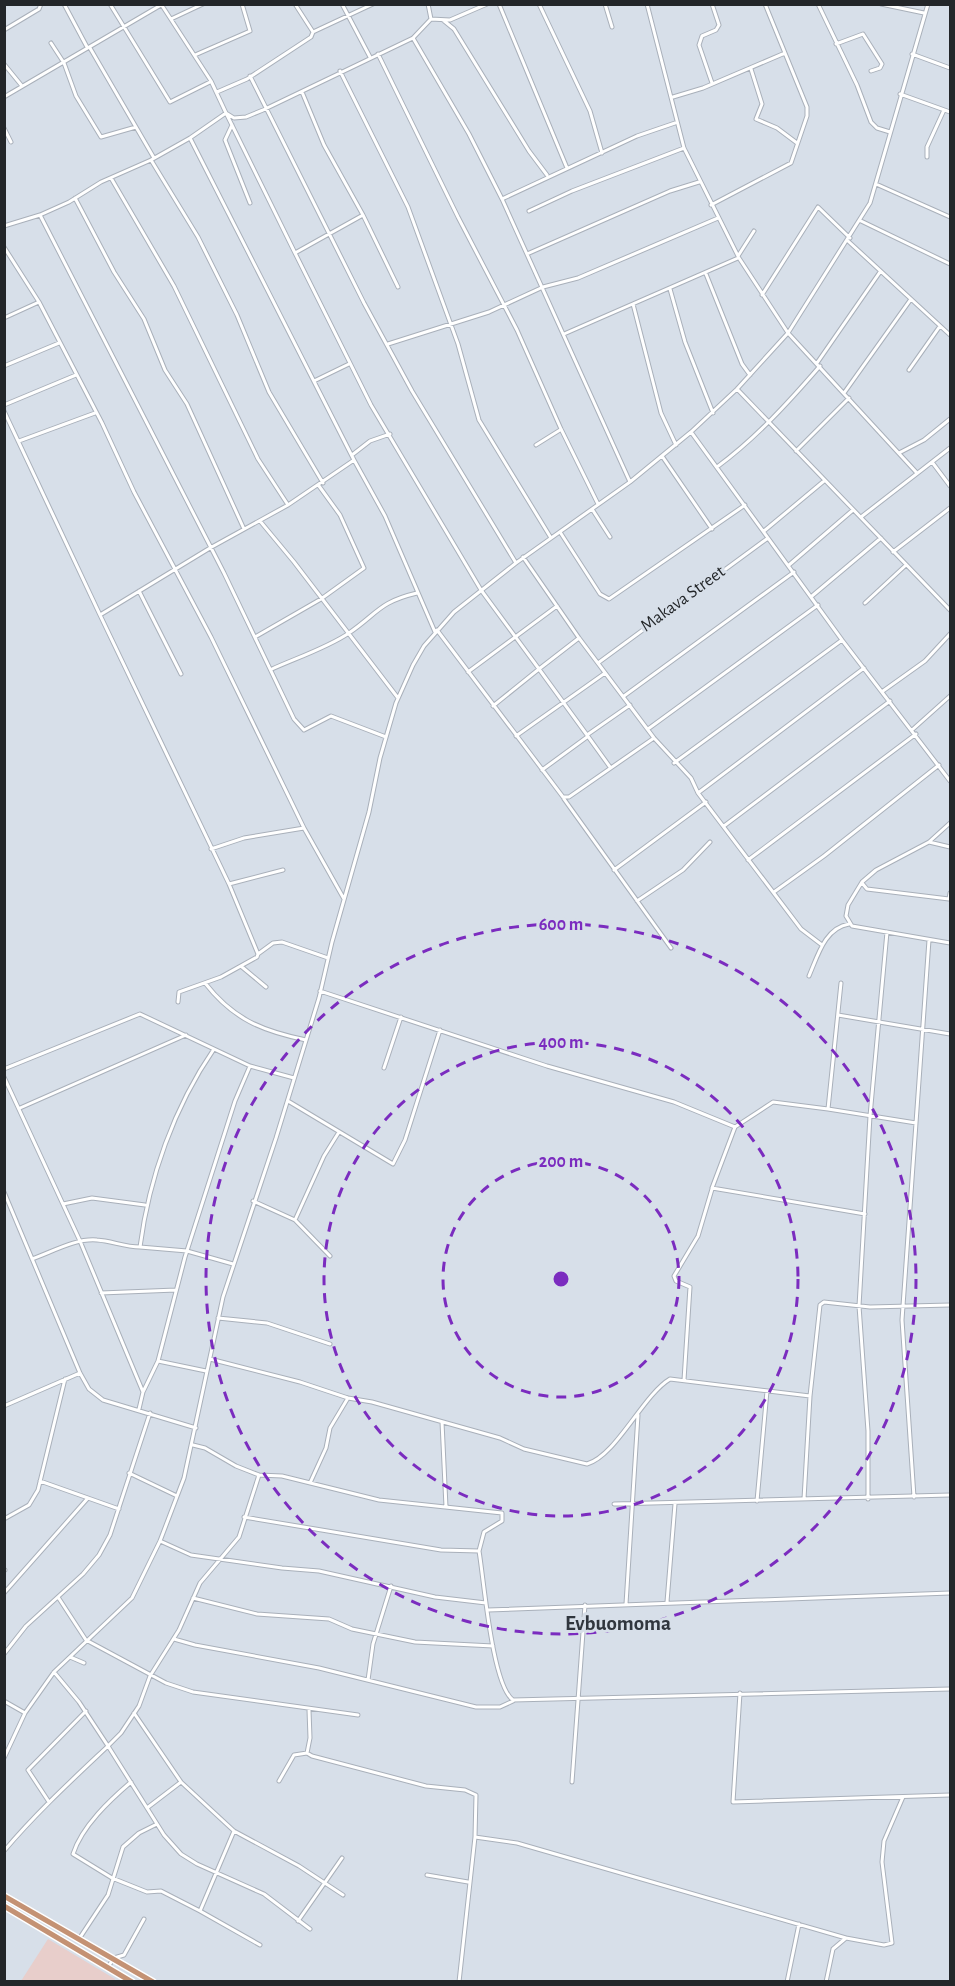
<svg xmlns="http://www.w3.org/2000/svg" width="955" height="1986" font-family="'Alegreya Sans',sans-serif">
<rect width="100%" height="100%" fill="#d7dfe9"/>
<path fill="#e8cecb" d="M48,1939L115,1979L114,1981H21Z"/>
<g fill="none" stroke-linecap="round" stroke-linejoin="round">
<defs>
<path id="minor" d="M64,4L87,47
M110,4L170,102L210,82
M161,4L211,81L226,113L234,118L246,117L263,110L413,38L431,19
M295,4L313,32L373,4
M342,4L370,57
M428,4L431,19L450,20L487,4
M499,4L567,168
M539,4L590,111L602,153
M605,4L612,27
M647,4L684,148L739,258L788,333L916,472
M818,4L857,85L871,122L877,128L890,132
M881,4L924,13
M171,19L203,4
M443,20L454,29L529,151L547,175
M4,30L39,9L41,4
M413,38L469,134L502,199L630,482
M51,43L64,63L76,96L101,137L136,127
M836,44L863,34L882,64L880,68L871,71
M90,48L154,158
M378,54L458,217L517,330L561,429L598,504
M912,54L950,68
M195,55L250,31L242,4
M4,64L22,86
M751,69L762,104L756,119L777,128L797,143
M340,71L408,207L458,344L479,420L551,538
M250,76L364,303L412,391L516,563
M712,83L699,45L702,36L716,30L719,25L712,4
M217,92L247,79L311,37L313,32
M302,92L324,145L363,215
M900,94L950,112
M4,97L161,5
M673,97L703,88L785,53
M232,125L225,140L250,203
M4,128L11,142
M927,157V147L944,110
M151,160L198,237L237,315L269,392L323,483
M111,178L174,286L258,459L288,505
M876,184L950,217
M75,198L114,272L144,319L165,370L187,404L244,529
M502,199L637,136L675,123
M711,205L791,163L807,116V107L765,4
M529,211L572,191L684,148
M40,215L224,573L294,719L304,730L331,716L386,737
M861,221L950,264
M4,226L40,215L69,202L101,182L151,160L190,138L226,113L295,253
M848,241L950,335
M4,247L39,302L102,423L134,492L211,637L304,828
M527,254L670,191L699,182
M738,256L754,231
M706,274L742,364L750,375
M398,287L363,215L295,253L371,405L481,590L539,669L579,638
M670,289L685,342L713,413
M762,295L818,207L850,238
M633,304L661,413L676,445
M4,318L39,302
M564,334L738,258
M388,344L489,312L543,287L578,278L718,218
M817,363L880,272
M4,366L59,343
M909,370L940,326
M314,381L349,364
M737,389L950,610
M844,393L911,299
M4,405L76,375
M4,411L100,615
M691,432L842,640L950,781
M19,441L95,413
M536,445L560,430
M796,451L849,398
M899,453L924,440L950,419
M352,455L370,441L390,434
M662,456L712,529
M354,460L385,516L435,632
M932,462L950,486
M717,467C756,438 788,403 820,366
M592,509L610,537
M861,517L950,448
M260,521L294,562L398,698
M764,531L824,481
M560,532L600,594L609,599L745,505
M893,552L950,508
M523,557L579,638L654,738L691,778L698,793L801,929L822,945
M789,565L853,510
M139,591L181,674
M812,596L881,538
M865,603L906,565
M437,630L563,797H569L654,738
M255,637L321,599L364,568L340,515L319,486
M598,663L768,538
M272,669C296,658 327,648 349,633C378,613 379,602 417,593
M468,672L557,606
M883,691L925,661L950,634
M624,696L794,572
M493,706L539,669L587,735
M648,729L818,605
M912,730L950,696
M516,736L605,673
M674,763L842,640
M610,767L587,735L630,705
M542,770L587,737
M698,793L864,668
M564,799L671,948
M950,823L929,842L876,870L862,882L848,905L846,916L852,926L950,943
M724,826L890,701
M929,842L950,847
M211,849L244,838L304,828L344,899
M748,860L916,734
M614,870L706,802
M862,883L867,889L949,899L950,893
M229,884L283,870
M774,892L824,856L939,765
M637,901L683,870L710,842
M258,954L273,943L282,942L328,958
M242,967L266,987
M809,976C818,955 825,928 849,924
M205,983C233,1019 262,1031 306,1040
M841,983L828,1109L916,1123
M320,991L547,1066L674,1102L735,1127L773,1102L828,1109
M178,1002L179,992L221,977L257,957L258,954L229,884L100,615L210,548L288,505L354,460L190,138
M838,1015L950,1034
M214,1049C174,1107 149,1178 140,1247L187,1251L233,1264
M384,1068L401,1017
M4,1069L140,1014L250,1066L294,1078
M4,1077L80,1241L143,1392L139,1409
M288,1101L393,1164L405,1140L440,1030
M20,1108L186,1035
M735,1127L712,1188L865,1214
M4,1192L80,1373L89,1389L103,1400L196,1428
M253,1201L295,1220L330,1256
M63,1204L92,1198L145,1205
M295,1220L324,1156L339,1132
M32,1259C52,1252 76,1238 97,1240C112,1241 124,1247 140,1247
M101,1293L176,1290
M218,1318L267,1323L330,1344
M210,1359L300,1382L348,1398L372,1402L500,1438L524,1449L587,1464C616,1456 643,1395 670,1379L810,1396
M158,1361L206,1371
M684,1380L690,1287L676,1281L674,1276L698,1236L712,1189
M143,1392L158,1361L185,1257L235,1101L250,1066
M4,1406L80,1373
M442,1422L446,1507
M193,1445L205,1448L236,1466L259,1475L282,1476L379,1500L502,1513V1521L484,1532L479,1551C484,1580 492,1685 513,1700L950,1689
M129,1473L177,1496
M40,1481L88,1498
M310,1483L326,1448L330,1428L348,1398
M914,1497L902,1320L929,940
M804,1499L810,1396L820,1305L824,1302L870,1307L950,1305
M868,1499V1431L859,1306L870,1116L887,932
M757,1501L767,1391
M614,1504L950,1495
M244,1517L441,1550L479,1551
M4,1519L29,1505L38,1490L65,1379
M160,1541L191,1555L282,1568L319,1571L435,1597L486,1603
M4,1570H5
M4,1593L88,1498L119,1509
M58,1597L86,1640L166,1683L193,1692L358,1715
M193,1598L257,1614L329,1619L352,1629L415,1642L493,1646
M667,1602L675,1504
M626,1604L638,1415
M488,1610L950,1593
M174,1639L195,1645L319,1668L476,1707H500L513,1701
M4,1654L26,1626L83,1574L99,1555L110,1535L150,1413
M70,1657L84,1663
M54,1672L79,1702L108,1746L121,1733L139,1706L150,1676L179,1630L200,1583L239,1537L259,1475
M368,1680L373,1644L391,1586
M740,1693L733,1802L950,1795
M4,1701L25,1713
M309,1710L310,1738L307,1753L312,1756L426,1786L465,1790L476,1795L475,1837L459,1982
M134,1713L181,1782L234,1831L299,1866L343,1895
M4,1758L25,1713L54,1672L132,1598L160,1541L184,1478L223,1297L276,1138L319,998L332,942L369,812L380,758L396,703L413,665L424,646L454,612L516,563L630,482L691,432L737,389L788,333L870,203L928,4
M279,1781L294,1755L307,1753
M131,1782C110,1800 82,1826 73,1854L112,1878L147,1892L161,1891L200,1911
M572,1782L585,1605
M49,1802L28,1770L86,1711
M147,1808L181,1782
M234,1831L200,1911L260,1945
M475,1837L517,1843L846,1938
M4,1851C36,1813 72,1780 108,1746L164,1835L181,1854L197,1864L264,1894L310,1929
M427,1875L468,1882
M298,1921L342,1858
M79,1939L108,1895L123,1847L139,1833L157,1824
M108,1967L114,1958L124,1955L144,1919
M787,1982L799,1924
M826,1982L833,1949L846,1938L884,1945L892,1943L882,1862L884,1841L903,1797"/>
<path id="trunk" d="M4,1896L153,1982
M4,1906L132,1982"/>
</defs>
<use href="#minor" stroke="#a9b0ba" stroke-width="5"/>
<use href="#trunk" stroke="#fff" stroke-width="8"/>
<use href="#minor" stroke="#fff" stroke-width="3"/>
<use href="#trunk" stroke="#c49274" stroke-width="5"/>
</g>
<g fill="none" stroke="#7b2cbf" stroke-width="3" stroke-dasharray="10 8">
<circle cx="561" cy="1279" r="118"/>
<circle cx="561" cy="1279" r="237"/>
<circle cx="561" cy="1279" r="355"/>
</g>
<g text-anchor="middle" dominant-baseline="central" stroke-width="6" stroke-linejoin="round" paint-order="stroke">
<g font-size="18" fill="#232629" stroke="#d7dfe9">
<text transform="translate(683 599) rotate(-36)">Makava Street</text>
</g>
<g font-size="21" font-weight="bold" fill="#30363e" stroke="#d7dfe9">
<text x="618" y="1623">Evbuomoma</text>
</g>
</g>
<circle cx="561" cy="1279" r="9" fill="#7b2cbf" stroke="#d7dfe9" stroke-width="3"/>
<g font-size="18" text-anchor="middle" font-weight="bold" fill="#7b2cbf" stroke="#d7dfe9" stroke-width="6" stroke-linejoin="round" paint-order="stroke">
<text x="561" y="930">600 m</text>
<text x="561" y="1048">400 m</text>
<text x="561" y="1167">200 m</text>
</g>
<rect width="955" height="1986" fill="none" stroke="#232629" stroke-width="12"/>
</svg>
